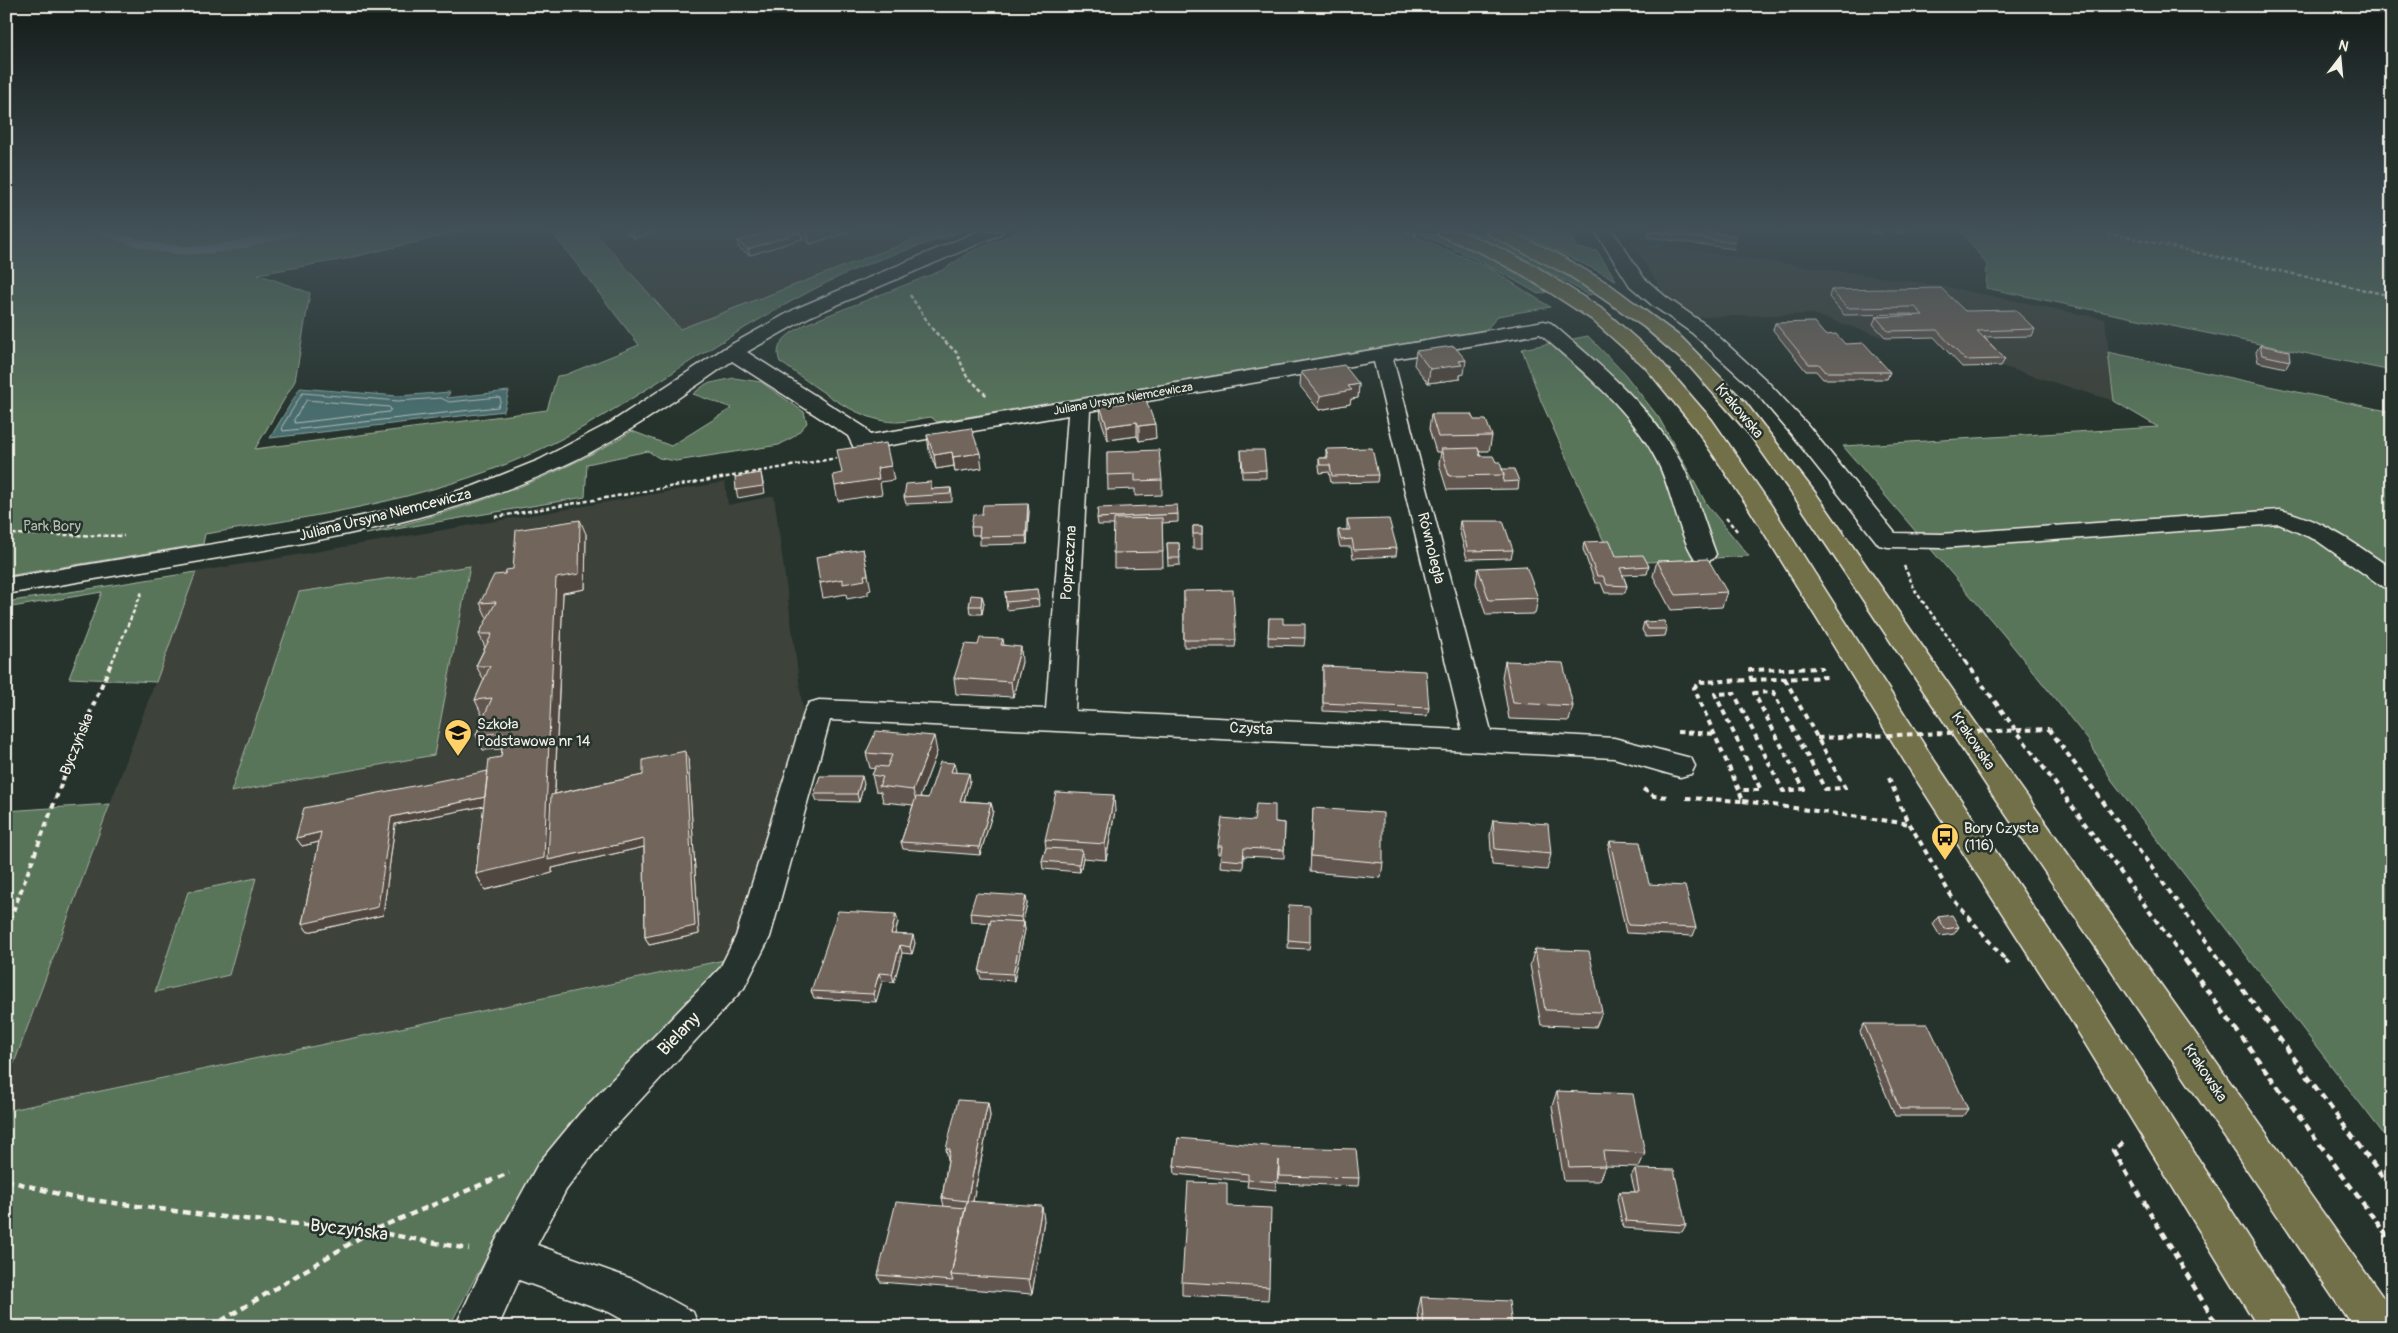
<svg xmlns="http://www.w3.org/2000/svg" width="2398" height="1333" font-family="Pangolin,sans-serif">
<rect width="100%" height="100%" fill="#26332d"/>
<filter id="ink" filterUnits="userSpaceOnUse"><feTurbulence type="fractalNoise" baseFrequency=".02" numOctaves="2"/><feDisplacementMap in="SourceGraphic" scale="10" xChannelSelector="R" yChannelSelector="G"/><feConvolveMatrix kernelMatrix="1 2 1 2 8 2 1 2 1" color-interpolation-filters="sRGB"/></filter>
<g filter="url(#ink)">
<path fill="#3c423b" d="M594,231H936L680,329Z
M1631,242L1937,285L2105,319L2114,401L2001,366L1962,367L1934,337L1886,338L1813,314L1698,317L1663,292Z
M725,482L728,505L774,496L803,710L729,959L6,1111V1085L196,572Z"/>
<path fill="#58745a" stroke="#a6b2a1" d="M6,231H463L345,259L258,274L310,293L295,381L255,449L547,410L557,376L565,375L639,345L551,231H594L680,329L936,231H963C934,242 903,250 873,262C832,278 793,300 755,322C678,366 607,420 526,456C422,501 316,516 205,534L203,544L6,576Z
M1020,231H1404L1491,269L1550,307L1498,316L1486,330L937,422L931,417C920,418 908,422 897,422C856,422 813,384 780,362C772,342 791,333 806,324L943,270L968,253Z
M1412,231C1449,231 1514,272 1547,292L1538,294C1497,269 1456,249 1412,231Z
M1466,231C1497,231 1567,276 1596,293L1589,295L1515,253Z
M1517,231H1572L1569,234L1577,248L1597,251L1616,280Z
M1961,231H2392V371L1986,288L1987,265Z
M1588,336L1624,373L1659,418L1707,505L1749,556L1614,564L1541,401L1522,349Z
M2108,352L2392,412V1145L2111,779L2088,740L2003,634L1843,446L2158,427L2114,401Z
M734,378L761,382L804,412L807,423L795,436L779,445L676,461L659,458L648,451L587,464L585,497L366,534C459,511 550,482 632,431L671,446L732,408L693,394L706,384Z
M470,566L434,755L231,792L299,592Z
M196,572L156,682L69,678L102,592L6,608V602Z
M110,804L6,1085V811Z
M256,878L229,975L155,992L188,892Z
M729,959L566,1130L475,1278L449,1327H6V1111Z"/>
<path fill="#496d6e" stroke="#8da29f" d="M300,388L398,396L450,392L447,398L509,391L504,411L270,438Z"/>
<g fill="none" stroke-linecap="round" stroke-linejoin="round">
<path stroke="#b0bcb7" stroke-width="1" d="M303,393L398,401L441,398L449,402L499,397L501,400L498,407L283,431L282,427Z
M307,400L389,407L391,409L389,412L295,423L294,420Z"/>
<path stroke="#8da29f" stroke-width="8" d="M102,231C122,237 141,245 162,248C208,256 252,242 296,231"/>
<defs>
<path id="minor" d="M979,231H1002L999,235L809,317L747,352L866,428L870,435L1544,321L1551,323C1600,365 1649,404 1680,461C1695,488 1705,525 1716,554L1713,559L1704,562L1695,559C1678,534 1672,491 1658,463C1632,410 1583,372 1540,334L1393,359L1491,731L1614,738L1691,758L1695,766L1691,774L1680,777L1614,758L830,720L770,937L744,988L606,1137L566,1190L537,1245L635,1280L693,1312L699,1327H636L609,1312L519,1280L498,1327H455L495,1242L538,1164L580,1113L720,968L736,936L805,710L809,703L819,700L1046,709L1068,415L862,450L854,448L848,436L732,361C675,400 618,442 554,470C450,517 337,538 224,557C152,569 79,582 6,594V578L298,530L412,505L474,486L539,460L610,423L723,349L795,309ZM1374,362L1462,730L1075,711L1090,411Z
M1595,231H1613L1644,278L1666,297L1706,325L1766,380L1807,424L1895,533L1941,534L2280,510C2323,520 2356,544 2392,569V589L2383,587L2316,540L2279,524L1941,548L1888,547L1879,545L1791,434L1752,388L1692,333L1652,305L1630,286Z"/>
<path id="major" d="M1436,231H1459L1494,245L1537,267L1605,311L1659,359L1712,420L1771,505L1928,751L2096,1000L2297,1312L2303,1327H2258L2072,1022L1908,767L1747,505L1696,429L1645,367L1591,319L1523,275L1482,253L1439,235Z
M1486,231H1509L1556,253L1609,284L1682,338L1745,402L1817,495L2014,778L2392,1310V1327H2353L1992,794L1797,501L1749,434L1690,367L1644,327L1570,276L1489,235Z"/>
</defs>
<use href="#minor" stroke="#f4f1e8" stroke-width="3"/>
<use href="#major" stroke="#f4f1e8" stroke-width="3"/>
<path stroke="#f4f1e8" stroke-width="2.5" stroke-dasharray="4 2.5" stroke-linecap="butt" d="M1407,231L1419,235
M2088,231L2128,237L2392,296
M910,295L933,330L957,353L966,375L987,396
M495,517L837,458
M1726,518L1738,532
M6,534L124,536
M1904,566L1916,592L1966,662
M112,662L142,592"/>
<path stroke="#f4f1e8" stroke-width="4" stroke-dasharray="5.5 4.5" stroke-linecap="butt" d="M1965,661L2186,961
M1785,679L1845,788L1825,789L1773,692L1754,693L1804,789L1783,791L1734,693L1715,694L1761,790H1739L1694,688L1699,682L1751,680L1750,670L1823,668
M1751,680L1829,677
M2049,729L2221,961
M1677,732L1716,734
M1889,778L1904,814L1953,899L2006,961
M1643,789L1654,796L1670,797
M1686,798L1743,801L1739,790
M1743,801L1910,824
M6,930L75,748L112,661"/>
<path stroke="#f4f1e8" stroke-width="4.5" stroke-dasharray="7 5" stroke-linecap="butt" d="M2005,960L2009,964
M2185,960L2392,1243
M2221,960L2392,1190
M2123,1143L2113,1150L2218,1327
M6,1180L70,1197L212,1216L371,1231L469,1249
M211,1327L371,1231L509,1173"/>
<use href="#minor" fill="#26332d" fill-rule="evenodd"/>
<use href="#major" fill="#726f4a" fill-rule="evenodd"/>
<path stroke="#f4f1e8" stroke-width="4" stroke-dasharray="5.5 4.5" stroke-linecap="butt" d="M1817,738L2049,729"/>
</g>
<path fill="#61574f" stroke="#f4f1e8" d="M624,231H659L634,238Z
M771,231H851L810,244L802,238L750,255L739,248L737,241Z
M1649,231L1735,243L1734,249L1648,237Z
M1865,231H1882L1881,234Z
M1891,231H1907L1906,233Z
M1831,290L1965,311L2035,329L2032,336L1984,337L2005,359L2001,366L1962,367L1934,337L1886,338L1873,324L1876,317L1914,316L1912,314L1844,315L1829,297Z
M1775,323L1825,335L1845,344L1890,372L1887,379H1823L1816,371H1806L1773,330Z
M2260,345L2290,361L2286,368L2258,362L2256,352Z
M1416,351L1464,374L1460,375V379L1428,383L1414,365Z
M1301,372L1359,384L1358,398L1351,399L1350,404L1319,410L1300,386Z
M1146,400L1156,438L1139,441L1137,436L1108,440L1101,420L1100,406Z
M1431,414L1474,420L1492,436L1489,451H1479L1480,456L1496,462L1502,469L1519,481L1518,489L1447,490L1439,464L1441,452H1436L1429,429Z
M927,435L982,468L955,472L954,466L936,469L929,450Z
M1326,449L1378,475L1377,482L1331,483L1329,472L1320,473L1319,466V458H1326Z
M1241,450L1266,470V478H1242Z
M1107,452L1162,480V495L1135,496V489L1108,490Z
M931,482L932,489L951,488L952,495V502L906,504L904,497Z
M1029,511L1027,544L980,545V535H972L971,527L982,514Z
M1178,514V522L1162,523L1163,567L1114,568V525H1098L1097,518Z
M1347,520L1397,548L1396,556L1353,558L1351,547H1340L1338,538V530H1347Z
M1460,521L1513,550L1511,558L1467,559L1459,529Z
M1193,526H1202V549H1193Z
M586,534L585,589L563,593L555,794L643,775L685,751L688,758L699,934L649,945L645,937L644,847L552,868V873L485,890L476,874L484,806L395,824L383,915L308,932L302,924L319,842L302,846L296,838L488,771L501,757L502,749L483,750L476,735L484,715H482L475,700L484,680L476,666L485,647L479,634L488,618H487L480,603L505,574Z
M1584,542L1616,556L1649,566L1647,574L1623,575L1627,586L1625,593H1605L1601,583H1595L1583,549Z
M1167,543H1179L1180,565L1168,566Z
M1657,561L1727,592L1722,607L1671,610L1653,576Z
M1478,568L1538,598L1535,614L1486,615L1476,583Z
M1037,589L1039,606L1007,610L1005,592Z
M1184,591L1236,640L1235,647H1184Z
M982,596L984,603L982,614H970L969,606Z
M1269,618L1283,624L1305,638L1304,646L1268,645Z
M1644,622L1667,629L1665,636L1646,637L1642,630Z
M1003,639L1004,646L1022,662L1013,697L956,694L954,678L978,645Z
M1505,661L1573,706L1569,721L1509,719L1502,677Z
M1323,666L1429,708L1427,716L1323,711Z
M937,752L920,797L928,798L956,771L955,772L970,780L964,801L991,803L993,811L980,855L903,849L901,842L913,805L883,802L881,792L876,791L872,775L875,769L870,768L866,753Z
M864,784L859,802L817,801L814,794Z
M1313,808L1383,863L1381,878L1310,872Z
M1115,811L1106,860L1083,858L1080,872L1043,869L1042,861L1046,848L1045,840Z
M1493,820L1551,854L1547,870L1492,865L1490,835Z
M1275,822L1285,823L1284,858L1244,856L1243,869L1220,867L1221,854H1218V846Z
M1610,841L1649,884L1696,928L1693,936L1626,933L1608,848Z
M1026,896L1027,904L1022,922H1024L1025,930L1014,981L981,979L979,972L990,923L971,921L970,913Z
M1289,912L1310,942L1309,949L1288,948Z
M1938,917L1959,927L1954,934L1940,936L1933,924Z
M898,922L895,934L915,943L912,954L902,953L894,982L882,981L876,1002L814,998L811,991Z
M1535,949L1602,1012L1596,1027L1541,1025L1530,965Z
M1864,1024L1968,1109L1963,1116H1895L1860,1032Z
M1557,1091L1645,1153L1639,1167L1605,1166L1599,1181H1564L1552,1106Z
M988,1102L990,1116L973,1201L1044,1220L1032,1294L880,1282L878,1275L944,1206L942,1198L948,1159L946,1149Z
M1178,1138L1359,1178L1358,1186L1278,1183V1167L1276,1190L1247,1187L1248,1181L1175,1174L1174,1166Z
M1635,1169L1686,1225L1682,1232L1623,1228L1617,1199L1620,1192H1635L1631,1176Z
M1227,1206L1269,1287L1268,1300L1182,1295V1282Z
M1421,1297L1512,1327H1419L1418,1310Z"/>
<path fill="#4f4740" stroke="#f4f1e8" d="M632,231H659L634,238Z
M807,231H851L810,244Z
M800,232L802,239L750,255L748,249Z
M1466,360L1464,374L1460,375V379L1428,383L1430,369L1459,361Z
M1359,384L1358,398L1351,399L1350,404L1319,410L1320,396L1348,386Z
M1137,422V436L1108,440L1107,426Z
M1155,424L1156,438L1139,441V426Z
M952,452L954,466L936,469L934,455Z
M980,453L982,468L955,472L953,457Z
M891,466L894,480L880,482L882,494L838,501L835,486L877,468Z
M761,473L765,493L738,498L736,490Z
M1028,504L1029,511L1027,544L1026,536Z
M580,520L586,534L585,589L563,593L552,859L644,839L648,846L552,868V873L485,890L476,874L556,578Z
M863,549L871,590L868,591V595L847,599L846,594L823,598L820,583L864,575Z
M982,596L984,603L982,614L981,606Z
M1021,647L1022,662L1013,697L1011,682Z
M934,736L937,752L917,805L913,790Z
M685,751L688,758L699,934L649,945L645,937Z
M954,763L956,771L953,779L951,772Z
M969,773L970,780L962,808L960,801Z
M862,776L864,784L859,802L857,794Z
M1114,795L1115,811L1106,860L1105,844Z
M490,796L494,804L395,824L383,915L308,932L302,924L391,817Z
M991,803L993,811L980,855L979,847Z
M321,832L327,840L302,846L296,838Z
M1082,850L1083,858L1080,872L1079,864Z
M1026,896L1027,904L1022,925L1021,917Z
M896,914L898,922L893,942L891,934Z
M1024,922L1025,930L1014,981L1013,974Z
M913,935L915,943L912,954L910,947Z
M900,945L902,953L894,982L892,974Z
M879,973L882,981L876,1002L873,994Z
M988,1102L990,1116L970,1215L967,1201Z
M1042,1206L1044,1220L1032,1294L1029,1280Z"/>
<path fill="#71655c" stroke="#f4f1e8" d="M771,231H798L800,232L748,249L737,241Z
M1649,231H1700L1736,235L1735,243Z
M1941,288L1965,311L2015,310L2035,329L1977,331L2005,359L1965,360L1937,330L1888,331L1876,317L1923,315L1915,307L1847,308L1831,290Z
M1814,322L1825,335L1836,334L1845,344L1864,343L1890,372H1826L1819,364H1809L1775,323Z
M2260,345L2289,351L2290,361L2262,355Z
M1454,346L1466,360L1459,361L1462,365L1430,369L1416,351Z
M1344,365L1359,384L1348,386L1352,390L1320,396L1301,372Z
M1146,400L1155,424L1139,426L1137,422L1107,426L1100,406Z
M1431,414H1471L1474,420H1486L1492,436L1438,437Z
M971,428L980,453L953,457L952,452L934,455L927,435Z
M886,443L891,466L877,468L879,479L835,486L833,475L842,473L837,450Z
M1372,448L1378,475L1332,476L1330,465H1320L1319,458H1328L1326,449Z
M1478,448L1480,456H1493L1496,462H1500L1504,475L1449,476L1441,449Z
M1159,450L1162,480L1135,481V474L1107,475V452Z
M1241,450H1264L1266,470L1243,471Z
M1502,469H1514L1519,481L1503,482L1504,475Z
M761,473L763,486L736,490L735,477Z
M931,482V489L951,488L950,494L904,497L906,484Z
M1028,504L1026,536L979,537L980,527H971L973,515L982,514L983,505Z
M1177,505L1178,514L1097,518L1098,508Z
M1162,518L1163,552L1113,553L1114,519Z
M1389,519L1397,548L1354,550L1352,539L1341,540L1338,530H1350L1347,520Z
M580,520L579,574L556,578L544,858L476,874L489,759L501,757L504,733L476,735L492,698L475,700L490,666H476L492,634H479L496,602L480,603L494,575L505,574L506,570L513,569L516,530Z
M1460,521H1503L1513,550L1468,551Z
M1193,526H1202V534H1193Z
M1610,541L1616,556L1643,555L1649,566L1620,568L1627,586L1607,585L1603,576H1597L1584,542Z
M1167,543H1179L1180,558H1168Z
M863,549L868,575H864L865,580L843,584V579L820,583L816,557Z
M1708,559L1727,592L1676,595L1657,561Z
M1526,566L1538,598L1489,600L1478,568Z
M1037,589L1039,599L1006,602L1005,592Z
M1233,590L1236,640H1184V591Z
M971,595L982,596L981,606H969Z
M1269,618H1283V624H1305V638L1268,637Z
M1664,621L1667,629H1648L1644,622Z
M980,638L1003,639L1001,645L1021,647L1011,682L954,678L965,644L978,645Z
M1505,661L1563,663L1573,706L1513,703Z
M1323,666L1426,671L1429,708L1323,703Z
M876,731L934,736L913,790L879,786L883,777L872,775L876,766L887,767L892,755L866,753Z
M685,751L695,926L645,937L644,839L548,860L551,795L643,775V760Z
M940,762L954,763L951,772L969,773L960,801L991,803L979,847L901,842L916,797L928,798Z
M488,771L485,797L391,817L378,907L302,924L321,832L296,838L304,808Z
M820,776H862L857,794H814Z
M1056,792L1114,795L1105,844L1045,840Z
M1256,804L1275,805V822L1285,823L1284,850L1244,848L1243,861L1220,859L1222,846H1218L1222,818L1254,821Z
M1313,808L1383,813V863L1311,856Z
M1493,820L1548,824L1551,854L1495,849Z
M1610,841L1640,842L1649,884L1685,886L1696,928L1628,925Z
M1046,848L1082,850L1079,864L1042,861Z
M976,893L1026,896L1021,917L970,913Z
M1289,905L1310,906V942L1288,940Z
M838,911L896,914L891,934L913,935L910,947L900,945L892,974L879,973L873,994L811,991Z
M1952,915L1959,927L1945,929L1938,917Z
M991,920L1024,922L1013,974L979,972Z
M1535,949L1589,951L1602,1012L1545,1010Z
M1864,1024H1928L1968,1109H1900Z
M1557,1091L1633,1094L1645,1153L1603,1151L1605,1166L1569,1167Z
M958,1100L988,1102L967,1201L1042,1206L1029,1280L951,1275L967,1201L942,1198L950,1149H946Z
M1178,1138L1278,1147L1356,1149L1359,1178L1279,1176V1160L1277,1182L1248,1180V1174L1174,1166Z
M1635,1169L1674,1170L1686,1225L1626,1221L1620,1192H1639Z
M1188,1182L1227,1183V1206L1271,1208L1269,1287L1182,1282Z
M896,1202L965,1208L951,1275L953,1281L878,1275Z
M1421,1297L1509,1301L1512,1327H1424Z"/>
</g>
<linearGradient id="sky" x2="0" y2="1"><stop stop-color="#151c19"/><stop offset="0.55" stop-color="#415057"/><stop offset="1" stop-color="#415057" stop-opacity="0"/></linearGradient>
<rect width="2398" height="417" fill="url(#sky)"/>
<defs>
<symbol id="school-pin" viewBox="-11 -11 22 30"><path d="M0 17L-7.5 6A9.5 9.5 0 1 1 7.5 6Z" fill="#ffd166" stroke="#26332d"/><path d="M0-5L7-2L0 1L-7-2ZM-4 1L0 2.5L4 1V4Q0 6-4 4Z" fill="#111"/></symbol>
<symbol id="bus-pin" viewBox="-11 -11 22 30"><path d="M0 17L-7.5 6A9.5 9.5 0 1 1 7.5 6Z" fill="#ffd166" stroke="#26332d"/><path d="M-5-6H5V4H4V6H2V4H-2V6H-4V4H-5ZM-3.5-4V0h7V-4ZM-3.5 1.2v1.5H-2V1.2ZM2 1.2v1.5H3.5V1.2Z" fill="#111"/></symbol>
</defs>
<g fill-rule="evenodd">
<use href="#school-pin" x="442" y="717" width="32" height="43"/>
<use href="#bus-pin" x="1929" y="821" width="32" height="43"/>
</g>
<g text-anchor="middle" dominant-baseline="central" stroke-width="5" stroke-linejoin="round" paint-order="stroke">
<g font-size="12" fill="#f4f1e8" stroke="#26332d">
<text transform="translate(1123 399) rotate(-10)">Juliana Ursyna Niemcewicza</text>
</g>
<g font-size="15" fill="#f4f1e8" stroke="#26332d">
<text transform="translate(1739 411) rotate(50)">Krakowska</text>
<text transform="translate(385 515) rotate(-14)">Juliana Ursyna Niemcewicza</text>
<text transform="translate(1431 548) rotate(76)">Równoległa</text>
<text transform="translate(1069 563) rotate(-86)">Poprzeczna</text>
<text transform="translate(1251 729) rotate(3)">Czysta</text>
<text transform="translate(1973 741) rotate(56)">Krakowska</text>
<text transform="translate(77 744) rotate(-68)">Byczyńska</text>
<text transform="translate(2205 1073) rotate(56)">Krakowska</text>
</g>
<g font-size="15" fill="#b6bfaf" stroke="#26332d">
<text x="52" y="526">Park Bory</text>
</g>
<g font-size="15" fill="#f4f1e8" stroke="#26332d" text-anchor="start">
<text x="477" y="724">Szkoła<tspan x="477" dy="17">Podstawowa nr 14</tspan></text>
<text x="1964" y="828">Bory Czysta<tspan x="1964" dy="17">(116)</tspan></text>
</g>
<g font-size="18" fill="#f4f1e8" stroke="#26332d">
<text transform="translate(679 1034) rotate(-46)">Bielany</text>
<text transform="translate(349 1230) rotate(7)">Byczyńska</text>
</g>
</g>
<rect width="2398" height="1333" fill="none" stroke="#26332d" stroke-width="25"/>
<rect x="12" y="12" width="2373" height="1308" fill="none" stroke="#f4f1e8" stroke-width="2" filter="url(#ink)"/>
<g transform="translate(2340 58) rotate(16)" stroke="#26332d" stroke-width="4" paint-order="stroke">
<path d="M0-4L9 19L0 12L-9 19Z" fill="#f4f1e8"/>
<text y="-8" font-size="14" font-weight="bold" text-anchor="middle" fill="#f4f1e8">N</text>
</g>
</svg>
